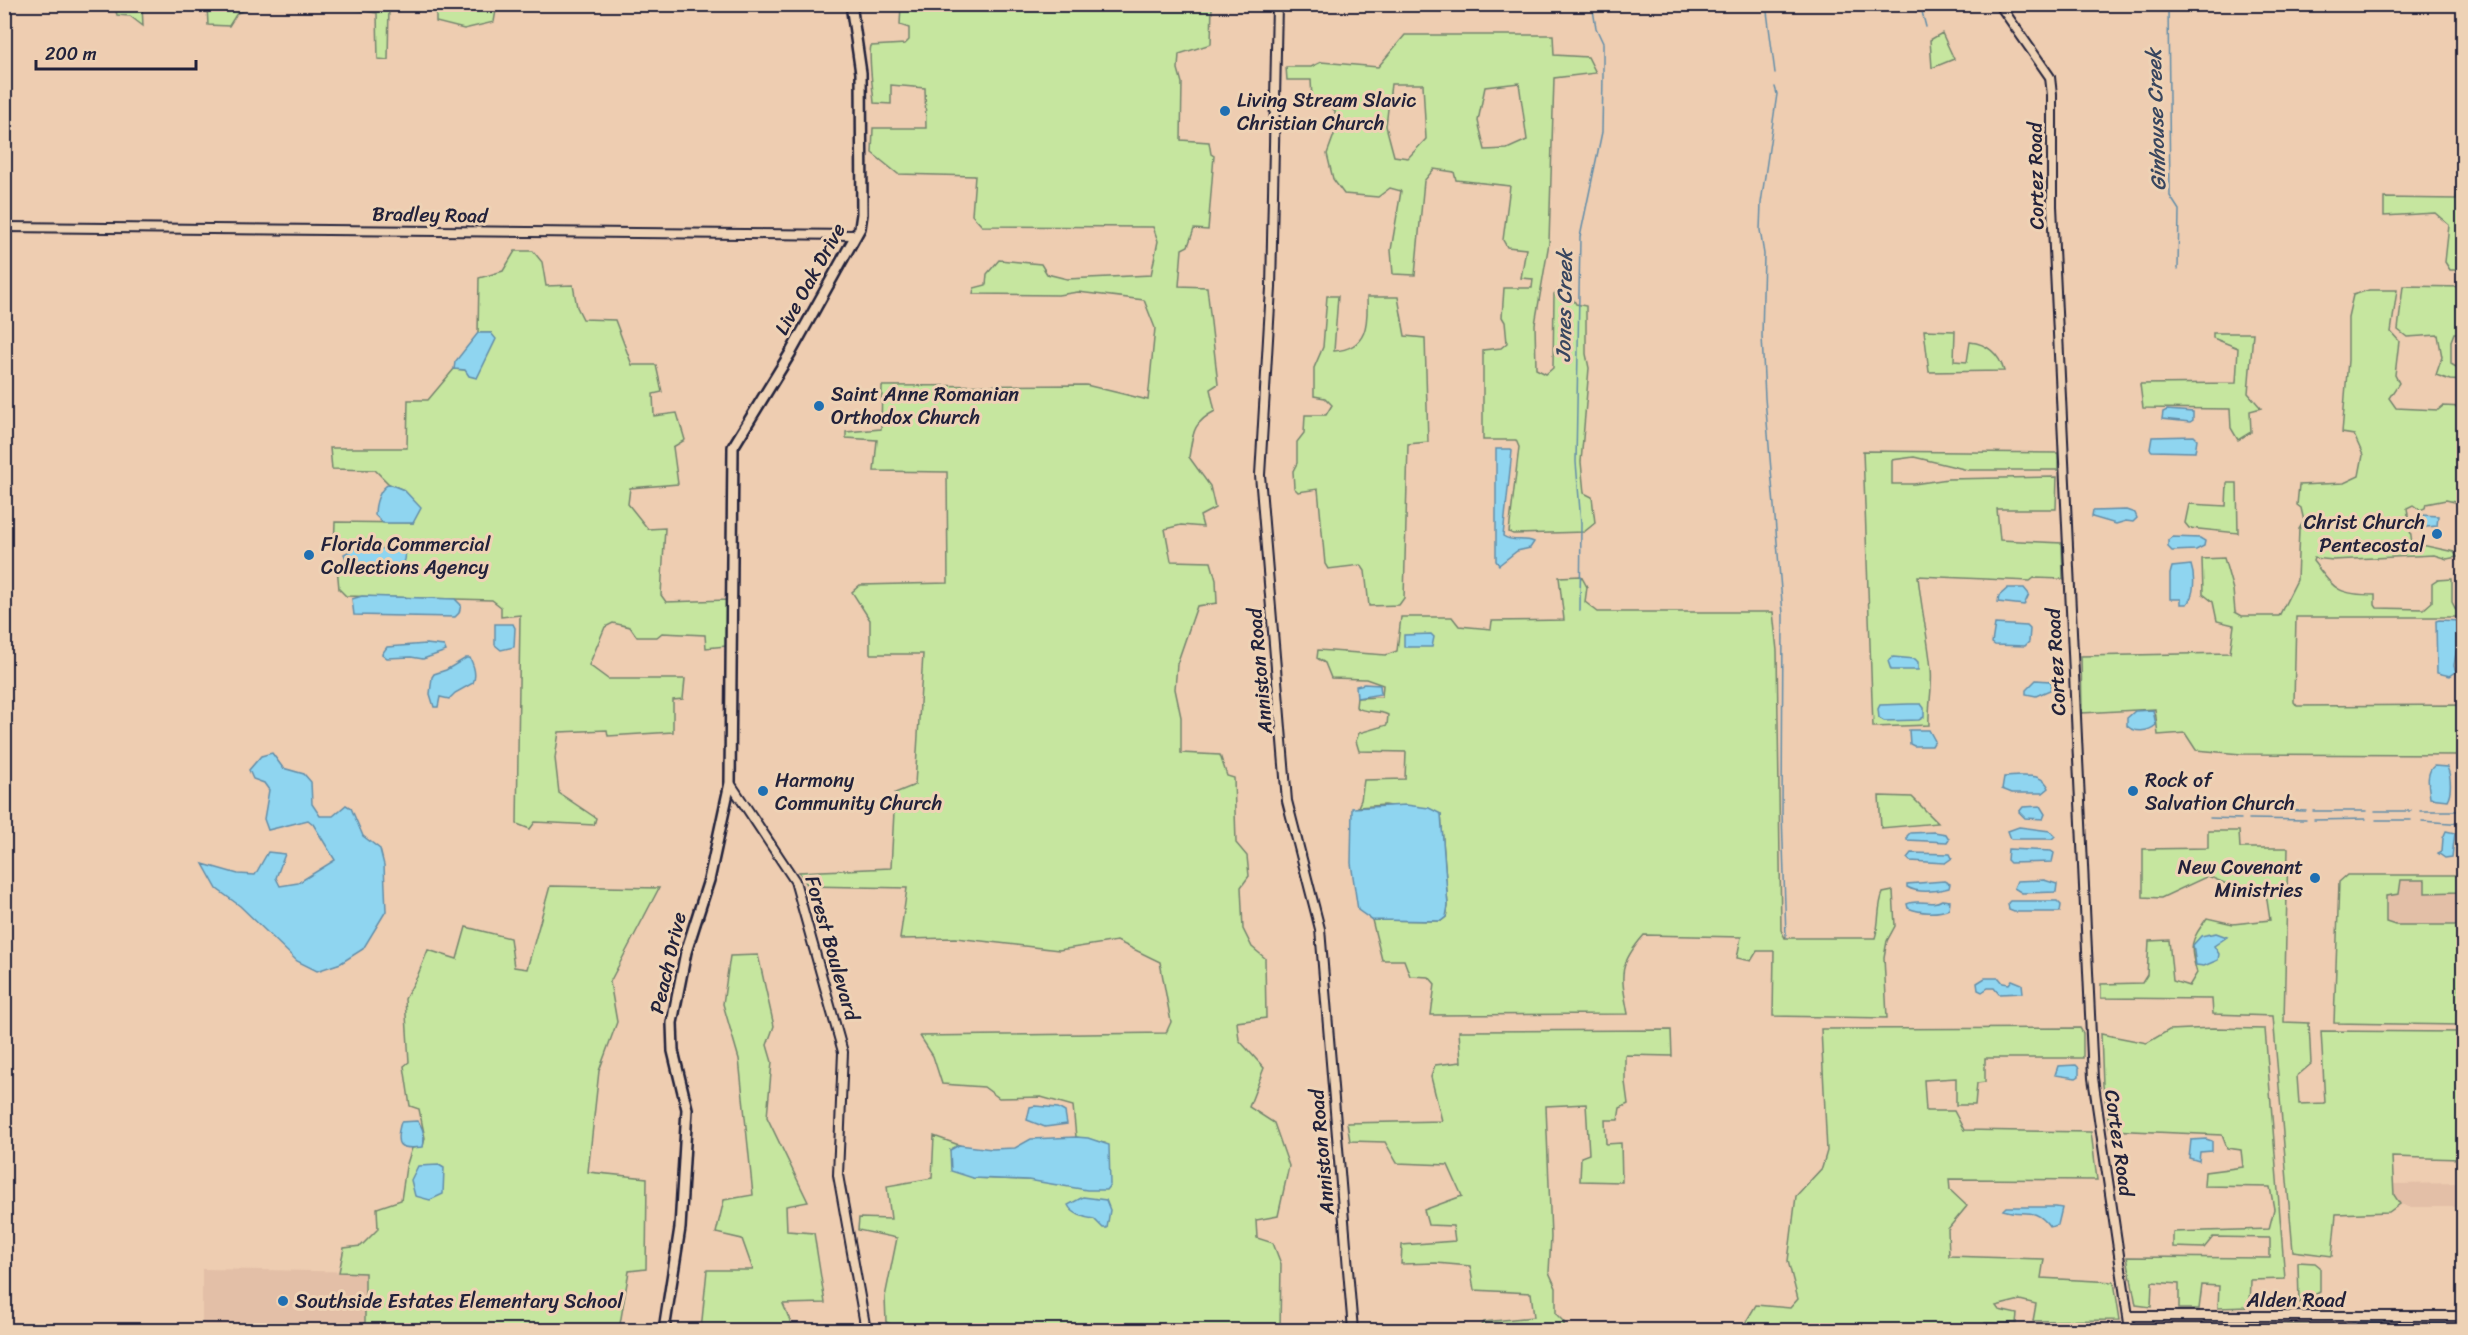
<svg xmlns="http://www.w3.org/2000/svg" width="2468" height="1335" font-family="Sriracha,sans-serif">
<rect width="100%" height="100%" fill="#eecdb1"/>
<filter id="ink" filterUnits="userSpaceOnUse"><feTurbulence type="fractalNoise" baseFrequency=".0167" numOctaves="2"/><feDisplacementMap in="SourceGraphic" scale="12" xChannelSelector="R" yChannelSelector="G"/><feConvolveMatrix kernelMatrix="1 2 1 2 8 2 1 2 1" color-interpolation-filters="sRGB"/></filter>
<g filter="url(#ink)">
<path fill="#e3bfa7" d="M2412,879L2425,880V893L2459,892V925H2395L2386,922V895L2401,880Z
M2463,1183V1207H2409L2400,1204L2394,1195L2393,1184Z
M202,1269L365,1272V1330H202Z"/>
<path fill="#c6e69f" stroke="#74846d" stroke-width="1.5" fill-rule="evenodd" d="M84,5H142L143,26L130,16L117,15L115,8L84,7Z
M207,5H250L251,8L237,13L229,26L208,25Z
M326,5H389L388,60L378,59L377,13Z
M436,5H497L494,22L464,29L436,22Z
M901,5H1212L1211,44L1179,54L1178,69L1182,83L1181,140L1209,142L1211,154L1214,156L1208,230L1194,229L1188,246L1182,249L1179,286L1207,287L1218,384L1210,389L1215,411C1192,423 1193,434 1189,457L1210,486L1215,508L1200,516L1203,527L1181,525L1165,529L1171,561L1211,562L1216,580L1217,603L1197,606L1177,664L1175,689L1181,717V753L1220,755L1227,776L1234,778L1236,843L1247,856L1249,876L1241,887L1243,929L1252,947L1265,958L1266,1018L1237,1022L1239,1040L1264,1068L1249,1107L1274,1123L1289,1166L1278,1216L1256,1220L1257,1238L1273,1243L1281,1264L1280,1330H903L886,1322L885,1297L897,1238L858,1230L859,1218L891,1219L887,1186L932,1178L934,1136L959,1145L950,1150L973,1178L1028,1180L1104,1143L1076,1137L1073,1106L1041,1097L999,1098L984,1087L942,1084L933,1056L920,1036L1166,1033L1171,1022L1160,962L1117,941L1059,950L956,938L900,939L907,888L808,886L799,872L891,868L895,793L915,785L923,654H870V620L852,592L860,585L948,583L947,472L874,471L877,440L846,438V432L881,429L882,386L1086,385L1148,400L1155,328L1144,300L1078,292L1058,295L973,294L974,288L986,285L987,274L999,260L1041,264L1047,274L1067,279L1151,275L1158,241L1153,227L982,226L972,215L975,176L898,174L872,153L873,128H926L925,88L891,85V104L874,103C873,91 868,54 871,46L905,44L909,40V28L900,25Z
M1942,33L1954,59L1932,68L1930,40Z
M1405,35H1553L1554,55L1588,57L1596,73L1554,78L1549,243L1535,324L1536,369L1546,374L1553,368L1554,294L1559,289L1571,295L1576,304L1586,306V354L1589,368L1581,462L1584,493L1592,497L1595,523L1584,532L1513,534L1509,532L1519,447L1516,440H1483V350L1501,348L1507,343L1505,322L1502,317L1504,288H1532L1533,279L1521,278L1526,249L1507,247L1503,240L1510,186L1456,180L1454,172L1434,169L1424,181L1415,275L1393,274L1391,250L1401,191L1390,188L1378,197L1344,194L1333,179L1327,154L1335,132V111L1324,101L1312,99L1311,80H1287L1286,67H1311L1321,62L1378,67ZM1519,83L1527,140L1507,149L1485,150L1478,121L1485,87ZM1391,84H1423L1426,139L1408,158L1394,156L1386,126Z
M2463,143L2464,270H2450L2445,262L2449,225L2435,213L2384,216V198L2456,199Z
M515,251H533L542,262L546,286L573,285L577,307L583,319L615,320L632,365H656L662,392L653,394L654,416L677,413L685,440L673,447L678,484L630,488L628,504L648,529L665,528L661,595L666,602L727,600L726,646L706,648L705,635L662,633L657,637H637L630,627L613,623L605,627L589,665L608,679H685L683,699L673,700V732L608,736L607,730L559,732L555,758L559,793L596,818L594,825L535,822L530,829L517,824L520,615L501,617V607L492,600L346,596L339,589L337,566L399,568L404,549L334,548L335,522L413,523L404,490L389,484L375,470L332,469L330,448H407L408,400H428L454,369L465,370L491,333H478L479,278L503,271Z
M2403,286L2463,287V333H2454L2451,341V364L2463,371V381L2450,380L2436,375L2442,357L2438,335L2407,337L2398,330Z
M2369,290H2397L2391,332L2399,341L2395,375L2399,383L2389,398L2396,408L2438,410L2443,406L2463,407V504L2446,500L2426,504L2425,508L2420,510L2413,505L2407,508L2412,543L2454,552L2457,557L2447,559L2434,555L2333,560L2314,558L2313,561C2335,589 2336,595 2375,595V605L2377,608L2424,609L2432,602V584L2438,580L2452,579V602L2456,610H2463V617H2296L2294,702L2297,706L2463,705V755L2241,754L2196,750L2185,733L2158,735L2155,709L2082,713L2081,656L2230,653L2234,625L2217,621L2213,602L2203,594L2202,559L2224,558L2233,590L2235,612L2242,616H2279L2297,580L2299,529L2304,521L2301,508L2297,505L2299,485L2344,483L2359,476L2363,455L2354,435L2342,433L2348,360V317L2353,295Z
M1327,296H1338L1334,351C1368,349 1368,323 1367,297H1398L1405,336L1425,338L1428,442L1408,444L1404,598L1399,605L1369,606L1365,571L1361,565L1328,569L1325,564L1318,489L1298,492L1294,488L1293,471L1297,463V442L1304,433L1305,415H1326L1332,405L1325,398L1314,396V368L1323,347Z
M1924,330L1955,331L1954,361L1967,362L1970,342C1988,344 1999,354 2004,371L1929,372Z
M2213,333H2253L2248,393L2261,408L2250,411L2251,432L2238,440L2231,428L2230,409L2143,408L2140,384L2236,383L2238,348L2213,338Z
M1863,451L2058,453V470H1968L1914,457L1892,460V484H1914L1948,479L2057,477L2056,509H1997L2000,540L2062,543L2063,579L2034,578L2030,581L1918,576C1921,607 1928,638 1931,669C1933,686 1928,706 1929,725L1873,727Z
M2227,483H2237L2238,533L2189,528L2185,523L2189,504L2226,506Z
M1581,576L1587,587L1585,602L1598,612H1773L1777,651L1781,930L1785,938H1875C1880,923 1877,907 1883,893L1893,891L1895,926L1887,941L1884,957L1887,1018L1773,1016L1774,951H1757L1751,961L1737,958L1741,937L1644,935C1617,966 1621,976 1628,1014L1431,1015L1435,984L1429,977L1410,976L1404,960H1382L1372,920L1441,921L1446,917L1448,906L1441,814L1385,805L1358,807L1361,800L1364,780L1405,779L1406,752L1359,751L1356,741L1359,733L1387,725L1388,715C1378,709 1365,714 1356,707L1357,698L1382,697L1383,685L1366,679L1331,678L1325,663L1317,658L1318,650L1386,655L1397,651L1401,617H1452L1459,626L1491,629L1492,621L1564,620L1559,577Z
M1879,796L1912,797L1938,823L1881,828Z
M2208,831H2239L2240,848H2288L2284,1022L2309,1023L2311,1064L2297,1076L2299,1104L2325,1103L2321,1031L2460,1032L2461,1159L2392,1157L2394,1195L2400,1204L2389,1212L2336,1214L2332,1256L2293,1251L2273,1016L2213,1014L2212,999L2101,998V984L2142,983L2147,975L2149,941L2169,940L2173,981L2189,986L2197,973C2189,944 2190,942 2207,918L2233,924L2270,920L2266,894L2236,888L2208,876L2161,898L2143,897V849L2208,848Z
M2347,875H2460L2459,892L2425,893V880H2401L2399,894L2386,896V922L2395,925H2459L2460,1025L2334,1023L2339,882Z
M550,886L659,888L610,982L617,1022L599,1071L588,1172L647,1178L646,1269L629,1271L619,1330H365V1273L339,1272L344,1248L361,1246L378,1229L377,1208L401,1200L406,1167L412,1148L423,1146L425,1138L419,1109L410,1106L404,1066L409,1062L405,999L417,977L428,950L457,959L466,927L510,938L514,967L527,969Z
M758,955L774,1026L767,1045L772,1062L767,1117L808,1202L786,1206L787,1231L814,1233L825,1303L783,1304L794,1330H701L707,1270H753L742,1239L716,1233L724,1200L753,1195L739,1059L723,1004L730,956Z
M2080,1028L2083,1033V1058H1985V1082L1977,1083L1975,1105H1956V1078L1924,1080L1926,1111H1954L1964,1130L2091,1132L2097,1180L1949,1179L1950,1190L1967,1206L1948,1229L1949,1256L2044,1259L2041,1278L2114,1282L2120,1320L2033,1321L2036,1304L2020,1300L1996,1306L1999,1310L2017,1314L2016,1323H1985L1986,1330H1741L1756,1305L1790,1308L1798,1299L1788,1261L1796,1196L1822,1168L1827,1151L1821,1029Z
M2213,1028L2265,1029L2285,1279L2251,1280L2250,1307L2218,1308L2219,1286L2202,1285L2199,1309H2179V1284L2152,1282L2151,1307L2136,1305L2127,1257L2270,1258V1238L2213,1237L2204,1248L2173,1247V1232L2269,1229L2274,1209L2270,1187L2204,1186L2205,1172L2243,1167L2241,1150L2227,1148L2222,1135L2110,1130L2103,1085L2101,1034L2147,1043L2169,1030Z
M1671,1030L1672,1056L1625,1055V1082L1628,1104L1620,1108L1618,1120H1605L1606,1144L1621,1143L1622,1182L1580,1181L1581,1157L1589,1154L1586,1104L1546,1106L1551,1237L1549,1272L1556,1288V1314L1564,1322V1330H1477L1484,1322L1534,1317L1531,1293L1474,1290L1470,1266L1436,1263L1401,1264L1402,1245L1455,1241L1453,1226L1428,1225L1424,1210L1462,1196L1448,1165L1397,1163L1385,1142L1350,1141L1347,1123L1442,1121L1431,1077L1435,1065L1461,1062L1459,1031Z
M2298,1262L2315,1263L2320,1267V1292L2299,1303Z
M2355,1324L2456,1325L2458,1327L2457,1330H2356Z
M2339,1325L2341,1328L2337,1330H2139L2138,1326Z"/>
<path fill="#8fd5f0" stroke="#638da8" stroke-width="1.5" d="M478,333H491L496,339L477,378L469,376L465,370L454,369L455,362Z
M2167,410L2193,412V420L2190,422L2162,419L2163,412Z
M2194,436L2197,439L2195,452L2152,451L2150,449L2152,437Z
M1496,449H1511L1512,451L1503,536C1513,543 1524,537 1534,542L1530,548L1517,551L1499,565L1496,561Z
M389,484L404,490L421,508L413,523H383L375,515C375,504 379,489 389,484Z
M2126,510L2135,513L2137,518L2133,522L2126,521L2116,524L2092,517L2093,511Z
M2421,515L2438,516L2437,526L2426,527L2415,524L2417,516Z
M2172,537L2200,538L2205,541L2204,546L2196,550L2172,551L2168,547V540Z
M355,548L405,549C406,557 406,563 399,568L350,567L344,554Z
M2191,565C2195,577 2195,594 2187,604H2181V599H2170V574L2172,567Z
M2008,588H2024L2029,594L2024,605L1998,602L1999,596Z
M362,596L455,599L461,605L459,613L455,617L354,615L352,599Z
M2439,620L2461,621L2454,666L2456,672L2450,676L2437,673L2436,621Z
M495,624H513L515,628L514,647L501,650L495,645Z
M1995,624L2027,626L2030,629L2029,642L2025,646L1995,645L1992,643Z
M1431,634L1434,637L1432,647H1404V635Z
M426,644L444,646L446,651L423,659L411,657L387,658L382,654L387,647Z
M1893,657L1915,659L1918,662V670H1891L1888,661Z
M466,658H470C474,666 477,675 473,683L455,693L449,699L440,697L438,707H434L430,694L432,677L434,674L446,670Z
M2036,680L2050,681L2052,685L2050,690L2036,696L2026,694V690Z
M1364,684L1380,685L1381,694L1357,698L1356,686Z
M1909,704H1921L1924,708V717L1919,720L1884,721L1879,718L1878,709L1880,705Z
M2153,710L2156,725C2148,732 2135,733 2127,726V718L2135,711Z
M1909,730H1929L1935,741L1932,746H1914L1910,744Z
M272,753L283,768L304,774L311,782L312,804L320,816H333L346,805L351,808L363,836L380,849L384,865L386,911L363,949L341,963L317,971L297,961L240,906L217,889L203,864L238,874L255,875L268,852L285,854L276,878L280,886L298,883L335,860L313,824L308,820L268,830L264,819L269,790L264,783L253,779L249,770L261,756Z
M2434,766L2447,767C2451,776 2452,792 2447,800L2430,798C2429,788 2425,773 2434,766Z
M2020,776C2032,776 2043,775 2049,788L2043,793H2012L2002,789L2004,777Z
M1406,805L1429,808L1441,814L1448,906L1446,917L1441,921L1372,920L1358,910L1351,863L1352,808Z
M2040,806L2045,814L2043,819L2025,818L2019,812L2023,807Z
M2019,827L2050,831L2055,836L2052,839H2011L2008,831Z
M2446,831L2455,833L2452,857L2445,858L2438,853L2442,851L2443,838Z
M1934,832L1946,834L1949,839L1947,842L1907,840V836L1910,833Z
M2008,849L2051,851L2054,853L2052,862L2010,863L2007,860Z
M1911,853L1950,854L1952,858L1945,863L1910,861L1907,858Z
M2044,880L2057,884L2056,892L2022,893L2014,888L2017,881Z
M1944,881L1950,884L1949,888C1937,891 1919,894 1907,887V884Z
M1942,900L1950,901L1949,909C1937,914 1920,913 1908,908L1907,904C1919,898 1931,907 1942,900Z
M2010,901H2057L2061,905L2060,912H2014L2009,910L2008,903Z
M2216,933L2227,937L2214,946L2219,954L2218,960L2204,966L2196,965L2193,945L2201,936Z
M1985,978H1999L2003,983L2009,984L2012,980L2022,984L2023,993L1999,994L1994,988H1988L1982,992L1978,990L1977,983Z
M2076,1065L2079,1068V1076L2076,1078L2055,1075L2058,1066Z
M1035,1106L1058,1108L1065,1112L1067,1124L1045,1127L1027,1120L1030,1107Z
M417,1121C424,1127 425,1138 423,1147C398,1150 394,1146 401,1122Z
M1076,1137L1088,1138L1109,1145L1110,1185L1106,1190H1087L1028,1180L973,1178L951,1171L950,1150L959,1145L992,1149L1015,1148L1031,1139Z
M2206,1139L2212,1141V1151L2200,1152L2199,1161L2189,1158L2191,1140Z
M439,1165L444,1168L443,1194L430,1200L415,1196L411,1180L418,1166Z
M1083,1197L1106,1200L1110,1210L1107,1228H1103L1094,1219C1085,1218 1072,1214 1068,1205Z
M2006,1207H2056L2062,1208L2058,1225L2050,1227C2034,1205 2024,1217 2003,1210Z"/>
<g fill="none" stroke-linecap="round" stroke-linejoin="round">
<path stroke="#638da8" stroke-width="1.5" d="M1766,4L1775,73
M1920,4L1926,27
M2168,4L2170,196L2179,210L2178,269
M1775,87L1777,94L1761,203L1760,230L1764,254L1762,336L1765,398L1783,614L1782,813L1786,937
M1580,611L1581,523L1576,462L1580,237L1602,132L1603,75V43L1596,28L1592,4
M2242,809L2306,811
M2313,811H2366
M2375,811H2411
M2420,811H2464
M2210,818L2241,819
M2249,819L2306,820
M2314,820L2366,819
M2376,820H2411
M2422,821L2464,824
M2352,1323L2459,1324L2463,1326
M2463,1330V1325"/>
<defs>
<path id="tertiary" d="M1277,4L1271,288L1260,475L1287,801L1320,929L1353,1330
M1999,4L2050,77L2052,95V206L2093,1078L2130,1330
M4,227L856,235
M730,783L795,881L843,1052L838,1175L866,1330
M2128,1316H2464"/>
<path id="secondary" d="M664,1330L680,1228L687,1109L673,1051L672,1023L686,952L709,880L730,783L733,447L791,352L860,228L862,214L861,73L851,4"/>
</defs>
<use href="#tertiary" stroke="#22223b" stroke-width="12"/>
<use href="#secondary" stroke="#22223b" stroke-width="14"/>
<use href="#tertiary" stroke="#eed2b5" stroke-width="8"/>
<use href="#secondary" stroke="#eed2b5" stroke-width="9"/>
</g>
</g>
<g fill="#1f6fb2" stroke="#eed2b5" stroke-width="2">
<circle cx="1225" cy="111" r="6"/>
<circle cx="819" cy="406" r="6"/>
<circle cx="2437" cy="534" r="6"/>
<circle cx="309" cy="555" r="6"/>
<circle cx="763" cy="791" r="6"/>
<circle cx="2133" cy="791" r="6"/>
<circle cx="2315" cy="878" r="6"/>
<circle cx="283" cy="1301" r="6"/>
</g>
<g text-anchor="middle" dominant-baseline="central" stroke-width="6" stroke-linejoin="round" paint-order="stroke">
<g font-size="20" fill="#22223b" stroke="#eed2b5" text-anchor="start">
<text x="1237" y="100">Living Stream Slavic<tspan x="1237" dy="23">Christian Church</tspan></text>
<text x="831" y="394">Saint Anne Romanian<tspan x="831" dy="23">Orthodox Church</tspan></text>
<text x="2425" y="522" text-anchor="end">Christ Church<tspan x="2425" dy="23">Pentecostal</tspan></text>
<text x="321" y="544">Florida Commercial<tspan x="321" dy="23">Collections Agency</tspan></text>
<text x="775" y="780">Harmony<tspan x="775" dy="23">Community Church</tspan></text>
<text x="2145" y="780">Rock of<tspan x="2145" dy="23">Salvation Church</tspan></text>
<text x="2303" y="867" text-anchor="end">New Covenant<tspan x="2303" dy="23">Ministries</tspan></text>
<text x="295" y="1301">Southside Estates Elementary School</text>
</g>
<g font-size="20" fill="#22223b" stroke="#eed2b5">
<text transform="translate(2036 176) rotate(-91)">Cortez Road</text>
<text transform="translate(430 215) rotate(1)">Bradley Road</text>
<text transform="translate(810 279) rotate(-61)">Live Oak Drive</text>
<text transform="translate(2056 662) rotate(-93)">Cortez Road</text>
<text transform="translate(1260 671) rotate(-95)">Anniston Road</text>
<text transform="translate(832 948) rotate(74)">Forest Boulevard</text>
<text transform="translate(668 963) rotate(-77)">Peach Drive</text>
<text transform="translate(2119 1143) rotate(82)">Cortez Road</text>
<text transform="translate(1322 1152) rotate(-95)">Anniston Road</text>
<text x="2296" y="1300">Alden Road</text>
</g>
<g font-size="21" font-style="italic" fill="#38465f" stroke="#eed2b5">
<text transform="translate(2156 120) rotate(-92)">Ginhouse Creek</text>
<text transform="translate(1564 306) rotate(-89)">Jones Creek</text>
</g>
</g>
<rect width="2468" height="1335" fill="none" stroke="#eed2b5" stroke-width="24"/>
<rect x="12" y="12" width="2444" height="1311" fill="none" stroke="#22223b" stroke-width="2" filter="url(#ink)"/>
<path d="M36 60v9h160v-9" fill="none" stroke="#22223b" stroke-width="3"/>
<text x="45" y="60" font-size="18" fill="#22223b" stroke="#eed2b5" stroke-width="4.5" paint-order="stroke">200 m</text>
</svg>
